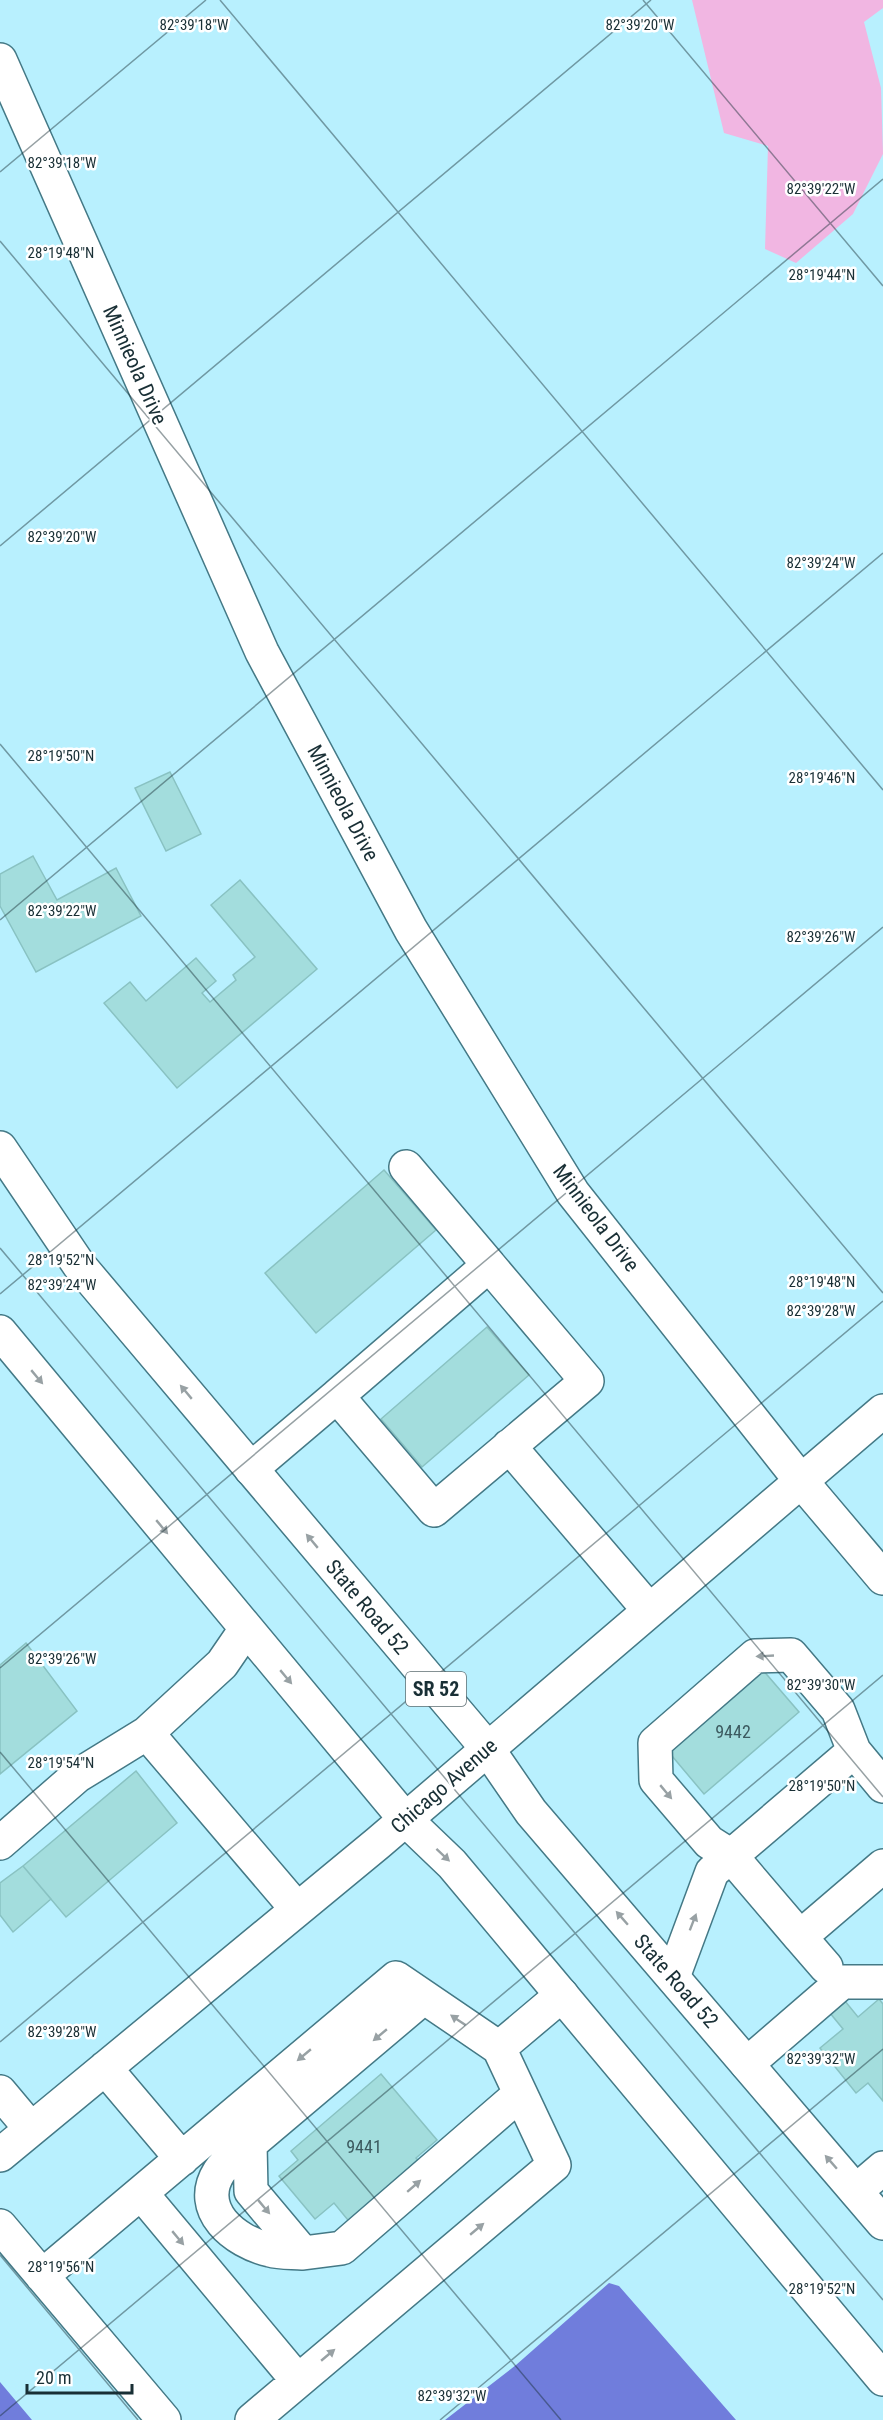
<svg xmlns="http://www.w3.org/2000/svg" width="883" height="2420" font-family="'Roboto Condensed',sans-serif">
<rect width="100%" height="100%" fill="#b8f0fe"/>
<path fill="#f1b6e2" d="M692,0H883V8L864,22L881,88L883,154L853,214L796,263L765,249L768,146L724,133Z"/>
<path fill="#707ddc" d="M609,2283L619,2286L736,2420H445L516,2365Z
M0,2382L32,2420H0Z"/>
<path fill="#a3dddd" stroke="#89c2c2" stroke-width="1.5" d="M170,772L201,834L166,851L135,788Z
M33,856L57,900L116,868L141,916L36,972L0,906V874Z
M240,880L317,969L177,1088L104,1003L130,982L146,1001L196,958L216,981L202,993L210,1002L236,980L233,975L255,957L211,905Z
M384,1170L436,1230L316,1333L265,1273Z
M487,1327L529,1375L422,1467L381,1419Z
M26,1643L77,1711L0,1774V1665Z
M762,1669L799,1712L704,1794L667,1750Z
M136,1771L177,1823L66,1917L23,1866Z
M23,1866L51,1899L13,1932L0,1915V1883Z
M879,1999L883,2004V2101L868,2083L856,2093L820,2048L843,2029L830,2013L845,2001L858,2017Z
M381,2074L437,2140L416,2158L423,2166L352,2225L334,2203L315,2219L279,2176L298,2160L291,2151Z"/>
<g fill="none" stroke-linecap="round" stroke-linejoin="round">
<defs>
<path id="minor" d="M0,60L262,652L411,930L573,1193L801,1481L883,1578
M406,1167L489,1265
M489,1265L587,1381L434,1510L337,1396Z
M509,1446L649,1610
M251,1469L337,1396
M147,1733L222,1664L246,1629
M883,1786L854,1751L731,1856L800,1937L883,1866
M0,1843L77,1776L147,1733L297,1909
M800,1937L826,1967
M673,1977L712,1872L731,1856L709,1842L656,1780L655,1743L755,1656L791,1655L838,1710L854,1751
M424,1997L250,2144L251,2191L303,2253L342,2248L520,2094
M499,2048L562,1995
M747,2064L842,1982H883
M105,2068L182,2159
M0,2092L31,2129
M250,2144C241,2152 226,2161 219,2172C195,2210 235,2242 270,2250C281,2253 292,2252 303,2253
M0,2155L378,1843L883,1411
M856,2191L883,2168
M141,2193L298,2381
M0,2226L164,2420
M42,2276L396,1978L499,2048L554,2165L252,2420"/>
<path id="major" d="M0,1148L79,1265L487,1748L531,1812L883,2223
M0,1332L405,1819L452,1864L883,2379"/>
</defs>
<use href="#minor" stroke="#447986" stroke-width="36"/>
<use href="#major" stroke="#447986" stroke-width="36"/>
<use href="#minor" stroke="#fff" stroke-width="33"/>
<use href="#major" stroke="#fff" stroke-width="33"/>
</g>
<defs><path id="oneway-solid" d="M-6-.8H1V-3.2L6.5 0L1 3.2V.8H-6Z" transform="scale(1.5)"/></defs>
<g fill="#98a1a4">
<use href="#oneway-solid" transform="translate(37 1377) rotate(50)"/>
<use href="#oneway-solid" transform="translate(186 1392) rotate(-130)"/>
<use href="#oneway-solid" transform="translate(162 1527) rotate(50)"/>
<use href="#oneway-solid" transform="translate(312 1541) rotate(-130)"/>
<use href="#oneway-solid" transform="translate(765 1656) rotate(177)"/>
<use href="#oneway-solid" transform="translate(286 1677) rotate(50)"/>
<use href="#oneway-solid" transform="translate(666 1792) rotate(50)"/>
<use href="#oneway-solid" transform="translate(443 1855) rotate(43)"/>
<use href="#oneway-solid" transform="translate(622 1918) rotate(-131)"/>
<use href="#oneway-solid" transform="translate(693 1922) rotate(-69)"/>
<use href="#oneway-solid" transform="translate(458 2020) rotate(-146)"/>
<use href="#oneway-solid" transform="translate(380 2035) rotate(140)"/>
<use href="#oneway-solid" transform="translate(304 2055) rotate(140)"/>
<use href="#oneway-solid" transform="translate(831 2162) rotate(-131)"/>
<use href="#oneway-solid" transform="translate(414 2186) rotate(-41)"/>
<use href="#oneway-solid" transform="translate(264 2207) rotate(50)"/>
<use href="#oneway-solid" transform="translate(477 2229) rotate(-40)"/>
<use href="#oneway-solid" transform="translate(178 2238) rotate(50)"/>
<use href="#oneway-solid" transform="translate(328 2355) rotate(-40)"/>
</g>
<path fill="none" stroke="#192f35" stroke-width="1.5" stroke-opacity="0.45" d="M220,0L883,790M643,0L883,286M0,172L206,0M0,241L883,1293M0,546L651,0M0,744L883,1797M0,920L883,179M0,1248L883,2300M0,1294L883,553M0,1668L883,927M0,1752L561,2420M0,2042L883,1301M0,2255L138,2420M0,2416L883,1675M440,2420L883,2049"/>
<g text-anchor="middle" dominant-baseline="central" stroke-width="5" stroke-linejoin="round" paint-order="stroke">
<g font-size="18" fill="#3c5a5f">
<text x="733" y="1731">9442</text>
<text x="364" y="2146">9441</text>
</g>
<rect fill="#fff" stroke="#5e6d72" stroke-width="1.5" x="406" y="1672" width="60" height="34" rx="4.5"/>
<g font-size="20" font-weight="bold" fill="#192f35">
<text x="436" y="1689">SR 52</text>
</g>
<g font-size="21" fill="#192f35" stroke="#fff">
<text transform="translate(135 365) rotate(66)">Minnieola Drive</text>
<text transform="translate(343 803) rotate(62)">Minnieola Drive</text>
<text transform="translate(596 1218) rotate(53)">Minnieola Drive</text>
<text transform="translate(367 1607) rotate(50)">State Road 52</text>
<text transform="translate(444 1786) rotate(-41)">Chicago Avenue</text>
<text transform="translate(676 1981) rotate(49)">State Road 52</text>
</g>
</g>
<g font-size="15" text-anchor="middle" fill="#192f35" stroke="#fff" stroke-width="5" stroke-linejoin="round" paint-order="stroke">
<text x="194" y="30">82°39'18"W</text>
<text x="640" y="30">82°39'20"W</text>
<text x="62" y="168">82°39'18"W</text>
<text x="821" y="194">82°39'22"W</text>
<text x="61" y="258">28°19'48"N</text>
<text x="822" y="280">28°19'44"N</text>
<text x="62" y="542">82°39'20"W</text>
<text x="821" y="568">82°39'24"W</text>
<text x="61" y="761">28°19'50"N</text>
<text x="822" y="783">28°19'46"N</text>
<text x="62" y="916">82°39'22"W</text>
<text x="821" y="942">82°39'26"W</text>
<text x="61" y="1265">28°19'52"N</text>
<text x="822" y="1287">28°19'48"N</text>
<text x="62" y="1290">82°39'24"W</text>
<text x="821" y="1316">82°39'28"W</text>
<text x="62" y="1664">82°39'26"W</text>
<text x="821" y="1690">82°39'30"W</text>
<text x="61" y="1768">28°19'54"N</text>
<text x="822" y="1791">28°19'50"N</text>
<text x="62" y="2037">82°39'28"W</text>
<text x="821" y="2064">82°39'32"W</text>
<text x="61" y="2272">28°19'56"N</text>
<text x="822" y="2294">28°19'52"N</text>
<text x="452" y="2401">82°39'32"W</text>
</g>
<path d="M27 2384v9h105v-9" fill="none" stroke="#192f35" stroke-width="3"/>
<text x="36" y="2384" font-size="18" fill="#192f35" stroke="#ffffff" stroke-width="4.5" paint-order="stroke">20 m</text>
</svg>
